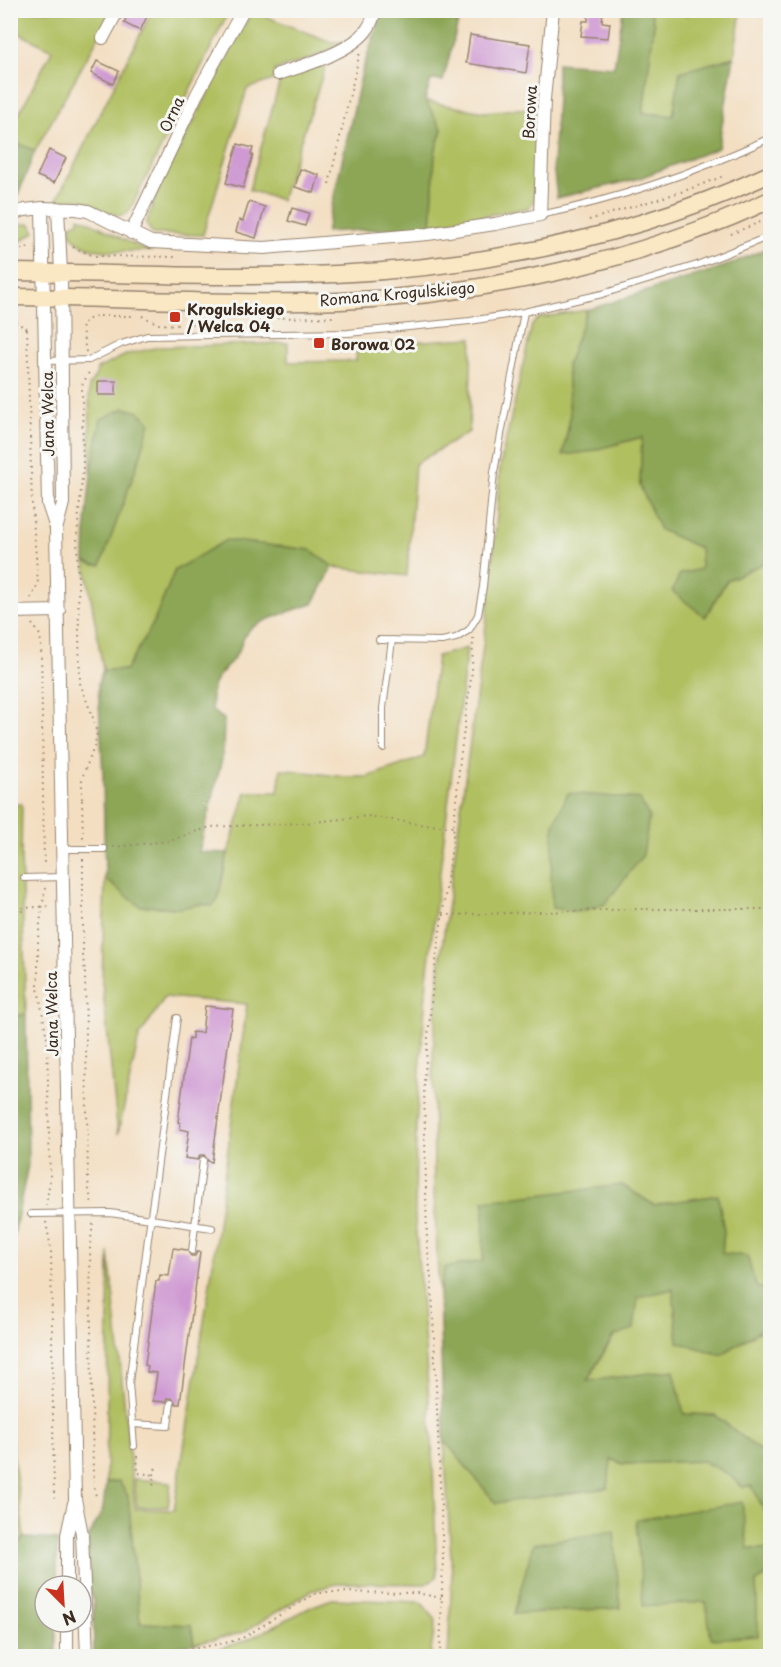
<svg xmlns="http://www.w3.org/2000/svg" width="781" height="1667" font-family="'Playpen Sans',sans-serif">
<rect width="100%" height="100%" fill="#f6f6f2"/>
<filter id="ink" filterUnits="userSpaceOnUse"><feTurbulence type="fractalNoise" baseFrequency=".0167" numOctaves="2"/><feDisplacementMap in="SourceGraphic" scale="12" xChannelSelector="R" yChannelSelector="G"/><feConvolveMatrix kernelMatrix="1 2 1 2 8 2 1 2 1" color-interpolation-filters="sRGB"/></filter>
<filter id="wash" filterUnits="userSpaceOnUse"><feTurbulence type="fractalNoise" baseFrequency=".008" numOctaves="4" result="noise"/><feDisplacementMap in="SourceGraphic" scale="24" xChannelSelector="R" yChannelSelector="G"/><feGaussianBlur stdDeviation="1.35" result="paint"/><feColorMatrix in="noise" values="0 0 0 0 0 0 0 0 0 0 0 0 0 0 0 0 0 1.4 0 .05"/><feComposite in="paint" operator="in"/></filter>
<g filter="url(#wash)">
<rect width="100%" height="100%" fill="#f3dec1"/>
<path fill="#b0bf61" stroke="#767440" stroke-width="1.5" d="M11,11H113L35,151L11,140V129L52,50L11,29Z
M152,11H213L226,17L129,212C115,223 95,202 80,200C72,199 63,200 56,201Z
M252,11L331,42H346L312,58L275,70L273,80L247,89L203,235L153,234L146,224L160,185Z
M650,11L688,15L689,11H741L734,57L680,72L673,116L643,113L654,24Z
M327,62L281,200L249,190L281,77Z
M425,101L484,112L540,107L536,150L535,200L528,208L431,225L435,152L442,129Z
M79,217C105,227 126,244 152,251C127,250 86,258 70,233L71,225L79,222Z
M18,220L19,224H31L35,232L11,247V223Z
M587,310L567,364L570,418L563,454L587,452L642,437L640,486L700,547L706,616L727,580L762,564L770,550V1287L757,1288L722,1253L724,1231L718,1195L654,1205L622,1185L483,1261L445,1268L439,1295L434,1191L433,1052L440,962L487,617L497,515L500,466L532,325L539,318Z
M472,338L469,432L415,464L407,576L333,567L311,550L278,546L175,570L153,624L126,670H103L85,561L94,565L101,564L141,454L150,422L101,419L91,474L89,386L96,375L97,369L128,354L159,347L288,343V362L356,361L357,345Z
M467,648L427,978L416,1127L415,1217L432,1440L437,1577L425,1584L340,1583L311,1591L242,1633L194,1644L191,1625L140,1623L128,1496L119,1481L106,1483L109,1252L135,1509L174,1510L211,1277L247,1004L165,997L139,1037L118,1134L102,981L105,879L140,906L180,908L218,898L228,853L246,792H278L281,769L346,777H367L424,757L437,656Z
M22,804L21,855L26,1014L11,1017V805Z
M673,1289L678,1342L721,1355L765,1327L770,1328V1459L715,1415L684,1414L587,1381L637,1297Z
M10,1430L24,1538L11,1549H10Z
M444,1440L496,1503L610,1459L623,1464L703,1461L730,1475L741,1487L752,1485L764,1510L770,1509V1549H748L643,1605L707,1602L758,1636L756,1581L770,1574V1656H448L452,1575Z
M134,1479L171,1482L168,1507H137Z
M332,1599L421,1602L436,1620L430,1656H220L216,1650L247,1640L313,1606Z"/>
<path fill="#8ca657" stroke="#64683a" stroke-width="1.5" d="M382,11H461L443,81L431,80L425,100L442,129L435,152L431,225L401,228L326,232L362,72Z
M623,11H650L654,24L643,113L673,116L680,72L734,57L718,148L637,179L557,198L553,164L557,97V63L614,67Z
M11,140L35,151L15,203L11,204Z
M770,247V550L762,564L727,580L705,617L672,591L680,574L701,569L700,548L660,530L640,486L642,437L587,452L563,455L570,418L567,364L587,310L726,266Z
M124,408L139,412L150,422L141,454L101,565H94L85,561L86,523L91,474L101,419Z
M226,540L311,550L333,567L313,604C297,609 261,619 249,630C244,634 242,644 239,650C223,678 209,672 212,711L224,719L223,755L199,852L228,853L218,899L212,906L202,904L180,908L140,906L105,879L103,775L98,683L103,670H126L153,624L175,570Z
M568,793L640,799L649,817L643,855L605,904L579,912L552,908L551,875L554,824Z
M26,1014L28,1165L11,1248V1017Z
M622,1185L654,1205L718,1195L724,1231L722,1253L747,1256L757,1288L770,1287V1328L765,1327L721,1355L678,1342L673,1289L638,1297L634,1329L613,1336L587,1381L674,1370L684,1414L715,1415L770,1459V1509L764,1510L752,1486L741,1487L730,1475L703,1461L623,1464L611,1459L608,1488L496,1503L444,1440L439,1295L444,1268L483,1261L484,1201Z
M119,1481L128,1496L140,1623L191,1625L194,1644L133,1654L94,1653L93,1598L89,1589L88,1538L103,1509L106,1483Z
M742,1502L748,1549H770V1574L756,1582L758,1636L711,1639L706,1602L643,1606L636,1520Z
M614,1531L620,1608L514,1614L533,1544Z
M24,1538L57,1540V1586H45V1622H56V1656H11V1549Z"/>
<g id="blocks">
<path fill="#cf9ad3" d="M129,10H150L140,31L124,23Z
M589,10H603L602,22L610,23L608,38L581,36L583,21H588Z
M470,35L530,44L526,73L466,63Z
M97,61L119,71L113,84L91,73Z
M238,144L253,148L251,155H253L243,188L226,183Z
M49,150L66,158L54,183L37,176Z
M300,169L319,175L314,193L295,187Z
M249,202L265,207L256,238L236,232L239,220L243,221Z
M292,208L309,213L305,226L288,221Z
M98,381H116V395H98Z
M205,1006L233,1009L212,1162L208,1161L204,1155H200L198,1160L185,1158L189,1131L180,1129V1123L178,1122L189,1038L192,1039V1032L202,1033Z
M173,1248L187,1250L191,1256H195L197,1252H200L180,1404H176L172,1398H168L166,1402L153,1401L157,1373L147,1372L148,1366L145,1365L156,1281H159L160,1275L169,1276Z"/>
</g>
</g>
<g filter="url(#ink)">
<use href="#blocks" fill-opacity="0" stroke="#978470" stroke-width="1.5"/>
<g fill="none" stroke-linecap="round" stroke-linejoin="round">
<defs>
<path id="service" d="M540,215C619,199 697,172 770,138
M46,361L89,360L121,344L147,336L348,333L470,321L524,312L602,294L697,265L770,236
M379,640L442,641L456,638L469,630L478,615L483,587L494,472L524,312
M383,748V708L392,640
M63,849H104
M24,878L63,877
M31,1214L110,1213L212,1228
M192,1251L203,1160
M132,1424L168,1426L171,1403
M134,1446L129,1383L177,1018"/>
<path id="minor" d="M103,38L118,10
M278,74C303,66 354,51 368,28C372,23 373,16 376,10
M42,208L48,504L56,528
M58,208L61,272L63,503L56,530L75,1499L82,1534L87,1656
M10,214L25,210L42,208L76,209L88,211L151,242L264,248L428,234L495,224L540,215L544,99L553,10
M131,233L197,94L243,10
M10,612L59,611
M67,1586V1535L74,1503
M67,1622V1656"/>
<path id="secondary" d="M10,272C119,273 228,279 336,274C485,267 635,236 770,174
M10,297C121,298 231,305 341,301C485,295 639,261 770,200"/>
</defs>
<use href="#service" stroke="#978470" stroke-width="8"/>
<use href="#minor" stroke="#978470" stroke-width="14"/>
<use href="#secondary" stroke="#978470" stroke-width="19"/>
<path stroke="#978470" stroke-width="2" stroke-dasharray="1.5 4.5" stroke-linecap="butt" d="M329,184L360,52
M589,220L684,191L724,176
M731,234L770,218
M73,247L94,256L176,257
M10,254L24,248L31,247
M11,313L10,319L28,329
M142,316L159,324L180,325
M265,318L334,317
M191,324L211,317
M27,329L32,505L38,584L31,598
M86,352L82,329L85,321L96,316H134
M32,624L39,633L41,642L44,867
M82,799V778L94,747L97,734L93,718L80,683L78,583L77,535L83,467L82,385L91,369
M82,800L83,838
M113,847L169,841L210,827L305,823L368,816L426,825L454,827
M83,859V958L85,971L88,1179L89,1191L92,1203
M45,888L38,938V988L47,1039L50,1180L46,1205
M10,909L50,906
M443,915L640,909H770
M10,916L24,910
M46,1222L51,1249L54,1498
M93,1224L90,1246L93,1478L96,1497
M137,1456L138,1473L154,1475L153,1490
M154,1475L155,1469L159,1468
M155,1656L230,1642L244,1637L314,1594L326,1592L417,1593L441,1598
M440,1656L443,1558L432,1287L427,1242L424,1082L433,982L452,846L460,759L472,671L473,638"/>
<use href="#service" stroke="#fff" stroke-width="6"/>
<use href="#minor" stroke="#fff" stroke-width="12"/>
<use href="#secondary" stroke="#fae7c3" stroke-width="16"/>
</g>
</g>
<g fill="#c8321e" stroke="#f6f6f2" stroke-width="2">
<rect x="169" y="311" width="12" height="12" rx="3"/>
<rect x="313" y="337" width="12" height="12" rx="3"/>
</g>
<g text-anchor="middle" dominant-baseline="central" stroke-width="6" stroke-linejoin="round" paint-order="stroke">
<g font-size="15" fill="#3b2a1e" stroke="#f6f6f2">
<text transform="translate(529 112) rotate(-87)">Borowa</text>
<text transform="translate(171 114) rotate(-65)">Orna</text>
<text transform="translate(397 293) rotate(-5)">Romana Krogulskiego</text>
<text transform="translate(47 414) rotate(-91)">Jana Welca</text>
<text transform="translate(51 1014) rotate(-91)">Jana Welca</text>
</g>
<g font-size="15" font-weight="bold" fill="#3b2a1e" stroke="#f6f6f2" text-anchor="start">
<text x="187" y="308">Krogulskiego<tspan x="187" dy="17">/ Welca 04</tspan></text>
<text x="331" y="343">Borowa 02</text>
</g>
</g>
<rect width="781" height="1667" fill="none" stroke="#f6f6f2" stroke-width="36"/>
<g transform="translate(63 1604) rotate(156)"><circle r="28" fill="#f6f6f2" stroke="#aba49d" stroke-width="1.5"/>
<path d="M0-4.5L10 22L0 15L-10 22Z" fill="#c8321e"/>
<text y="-9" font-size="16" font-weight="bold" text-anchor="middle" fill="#3b2a1e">N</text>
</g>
</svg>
